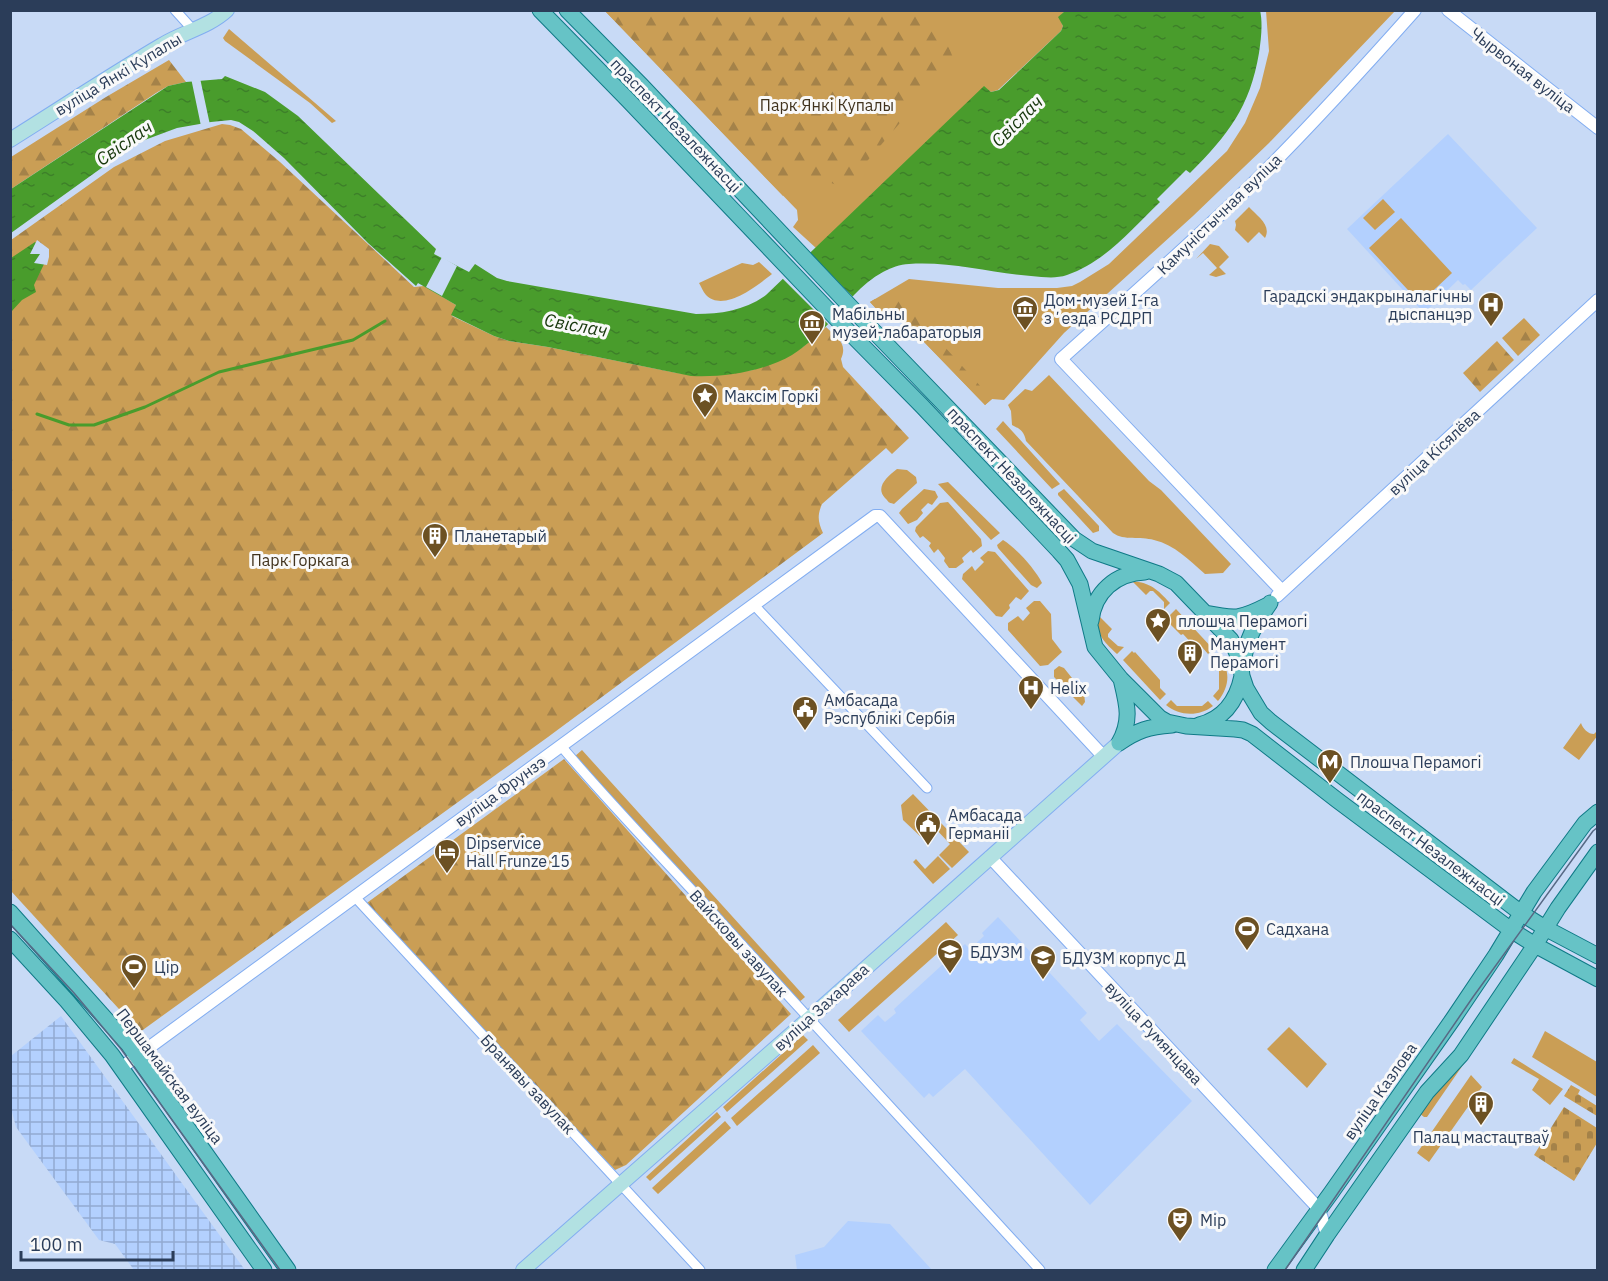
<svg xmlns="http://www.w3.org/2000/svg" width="1608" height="1281" font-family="'IBM Plex Sans',sans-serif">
<defs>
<pattern id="industrial-grid" width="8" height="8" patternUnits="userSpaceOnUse" patternTransform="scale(1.5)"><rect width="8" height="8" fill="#b3d0fe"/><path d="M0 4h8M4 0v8" fill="none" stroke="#92aad1"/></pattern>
<pattern id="forest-firs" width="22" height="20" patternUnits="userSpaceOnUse" patternTransform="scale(1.5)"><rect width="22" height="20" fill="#ca9e55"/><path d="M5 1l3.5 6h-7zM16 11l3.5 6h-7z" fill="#a48249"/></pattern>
<pattern id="cemetery-stones" width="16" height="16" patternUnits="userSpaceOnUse" patternTransform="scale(1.5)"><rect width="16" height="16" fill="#ca9e55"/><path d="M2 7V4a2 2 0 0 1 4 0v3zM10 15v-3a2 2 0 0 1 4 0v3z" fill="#a48249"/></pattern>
<pattern id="water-ripples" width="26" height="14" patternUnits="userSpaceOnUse" patternTransform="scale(1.5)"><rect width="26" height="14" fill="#499c2c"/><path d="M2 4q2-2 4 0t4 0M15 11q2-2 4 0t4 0" fill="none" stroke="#3d8029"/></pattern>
</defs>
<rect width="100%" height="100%" fill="#c8daf6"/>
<path fill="#b3d0fe" d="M1448,134L1537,228L1471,290L1465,284L1463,285L1458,280L1424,313L1347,229Z
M998,917L1087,1013L1080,1020L1099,1041L1117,1024L1192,1101L1090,1205L965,1069L933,1097L929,1093L924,1098L861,1031L878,1015L885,1022L896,1013L894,1009L965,944L970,949L984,936L982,933Z
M848,1221L890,1224L932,1270H797L795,1255L824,1247Z"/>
<path fill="url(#industrial-grid)" d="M61,1016L202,1211L245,1270H134L115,1244L99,1240L16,1127L11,1108V1056Z"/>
<path fill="#ca9e55" d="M605,11H1065L1059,17L1063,26L1061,31L998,90L991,92L984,87L816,248L793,227L798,220L797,210Z
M1266,11H1395L1269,143L1193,216L1064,333L1004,400L992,399L985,405L897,314L890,313L882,315L870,302L909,279L998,288H1057L1072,286L1080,282L1109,264L1227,151L1245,123L1260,88L1269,51Z
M229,29L336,121L332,123L310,103L225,41L223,38Z
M1383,199L1395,212L1375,230L1363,218Z
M1249,207C1257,216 1272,225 1265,238L1259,232L1248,243L1235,230L1236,225L1235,221Z
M1401,218L1452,273L1420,303L1369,248Z
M1210,244L1219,246L1229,257L1219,267L1226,274L1216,277L1209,275L1217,268L1203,253L1196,259Z
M759,262L772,274C758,285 724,313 706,295C703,292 701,286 699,283L742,263L753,265Z
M1049,375L1149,481L1161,490L1231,564L1223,573L1205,574C1189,560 1175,545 1154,540C1140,536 1124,541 1113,533L1026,441C1024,431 1020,429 1012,425L1011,411L1008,405L1025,389L1032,391Z
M1003,421L1060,484L1052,489L996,429Z
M897,469L907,470L916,477L917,483L894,504C887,502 890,503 885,498C875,487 887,477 897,469Z
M948,482L1000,533L991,540L938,484Z
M924,489L935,491L938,497L932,505L928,503L921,510L923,513L917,520L908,524L899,513L902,509Z
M1064,489L1099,526V531L1093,533L1058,495V493Z
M948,502L981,539L982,546L973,553L971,550L962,558L964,562L956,568H949L944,561L945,558L938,549L934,553L929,546L931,543L923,536L920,538L915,531L916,527L940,503Z
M1003,540C1016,548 1035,569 1042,583L1037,588L1031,585L998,548L997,545Z
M988,551L995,552L1029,591L1021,600L1016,597L1009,605L1010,608L1002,617L996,616L962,579L963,574L972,566L975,571L984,562L980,558Z
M1132,581C1151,583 1157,589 1170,603L1164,609V602L1153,591H1150L1146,595Z
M1034,601H1040L1051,614L1052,639L1062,652L1048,665L1040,666L1008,630V623L1018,616L1023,621L1030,613L1026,608Z
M1176,609L1213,649L1208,654L1202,647H1195L1183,634L1181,635L1167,621L1169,619L1167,618Z
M1097,614L1112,629L1108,634V637L1118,646L1124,647L1117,654C1102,640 1097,635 1097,614Z
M1132,651L1134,653L1135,652L1160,680V688L1166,694L1160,700L1123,660Z
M1218,655C1231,669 1230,686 1218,701L1213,696L1219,689V665L1213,659Z
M1059,666L1064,668L1084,693L1085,702L1082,706L1066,690L1068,688L1062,682L1060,683L1054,677V670Z
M1171,700L1177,706H1202L1208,701L1213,706C1199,717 1179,716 1166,705Z
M1581,723C1583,729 1588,734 1594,734L1596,732L1598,735L1579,760L1563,748Z
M582,750L805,997L797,1004L574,757Z
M913,794L969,852L952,868L939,855L950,844L933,826L921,837L903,820L901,805Z
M938,856L950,869L933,884L913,862L916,859L925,869Z
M946,922L958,935L849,1032L838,1020Z
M1289,1027L1327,1064L1307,1088L1267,1049Z
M1545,1031L1597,1062V1097L1532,1057Z
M803,1035L808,1040L727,1112L723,1107Z
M813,1045L820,1053L737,1126L731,1118Z
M1514,1058L1563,1089L1550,1105L1532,1090L1539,1079L1511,1063Z
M1463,1061L1465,1062L1427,1117H1424L1419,1113Z
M1471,1075L1482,1087L1429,1162L1417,1153Z
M717,1112L721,1117L650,1181L646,1177Z
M725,1121L731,1128L658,1194L652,1188Z"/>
<path fill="url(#forest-firs)" d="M605,11H914L944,36L954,60L844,188L816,177L798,179L783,196Z
M169,60L186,82L168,86L156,93L11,189V157L106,97Z
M222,124L230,125L241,129L280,162L414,287L424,286L456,305L452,316L494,336L509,341L548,347L677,373L704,376L753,370L803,347L826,327C837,338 848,343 841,359L843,367L909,438L892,454L886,448L822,504C817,516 818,522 823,533L548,737L140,1032L11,891V240L114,167L165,141Z
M875,299H890L904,302L992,399L985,405L897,314L890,313L882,315L870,302Z
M1524,318L1540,335L1518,356L1502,338Z
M1497,341L1514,360L1480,392L1463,373Z
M564,759L791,1014L626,1165L615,1170L364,905Z"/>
<path fill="url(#cemetery-stones)" d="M1571,1085L1580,1090L1578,1094L1597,1106V1116L1564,1096Z
M1564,1107L1597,1128V1143L1574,1181L1534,1155Z"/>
<path fill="url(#water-ripples)" d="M1260,10C1263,24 1261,39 1259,53C1250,107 1228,135 1190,173L1186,170L1157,199L1160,202C1132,229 1105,262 1067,275C1055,279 1044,277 1031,276C991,273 950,261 909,264C900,264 891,268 883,272C861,284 846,304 830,322C819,334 806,346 792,355C765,371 723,378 691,376L548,347L509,341L494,336L451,315L456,305L418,283L416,286L368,243L284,158L253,131L239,122L231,120L211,122L177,128L142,141L114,159L11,233V189L168,86L186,82L222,79L225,76L265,92L298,116L436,249L434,254L469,272L475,264L497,278L507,281L696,314C721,314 746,310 766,295L984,86L991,92L999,90L1061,31L1063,26L1058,17L1065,11Z
M35,242L46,250L45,262L34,285L36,292L22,300L11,312V258Z"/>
<path fill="#c8daf6" d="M191,78H200L210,125L201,126Z
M37,240L49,249V257L47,265L34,263L40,254H30Z
M808,251L855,299L830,326L781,277Z
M442,257L457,266L442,296L426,287Z"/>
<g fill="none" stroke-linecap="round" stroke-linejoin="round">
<path stroke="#499c2c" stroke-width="3" d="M37,414L69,425H94L145,407L219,372L353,340L385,321"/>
<defs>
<path id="minor" d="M175,10L194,31
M754,605L927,788
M561,746C606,799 655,850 702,901C814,1025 928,1147 1040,1270
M355,897L700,1270"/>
<path id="tertiary" d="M1448,10L1598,128
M1282,591L1061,359C1122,304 1184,250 1243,193C1303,135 1359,73 1415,10
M1277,596L1598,300
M990,857L1319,1209L1327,1235
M121,1068L875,516H880L1103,756"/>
<path id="secondary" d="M10,140C61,108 111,75 162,45C183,32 209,27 227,10
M523,1270L821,1008L1119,743"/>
<path id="primary" d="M540,10L628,100L850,333L922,406L1059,551L1067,560L1080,584L1095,647L1121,679L1160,718L1167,722L1186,726L1235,729L1243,730L1252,734L1337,800L1511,930L1535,945L1598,979
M567,10L642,86L864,321L1074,539L1092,551L1159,574L1176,583L1231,640L1240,660L1242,676L1246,688L1261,713L1271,722L1521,913L1545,928L1598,956
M1204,613C1235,619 1239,620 1268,605
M1091,621C1094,592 1116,573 1145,572
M1242,666C1247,638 1254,626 1270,603
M1199,725C1224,719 1237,700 1242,676
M1119,743C1132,720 1127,704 1121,679
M1119,743C1138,730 1148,727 1172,725
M10,912L128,1044L288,1270
M10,939L67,1001L112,1055L264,1270
M1275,1270L1331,1193L1453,1019L1496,955L1534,892L1585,823L1598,812
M1304,1270L1327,1235L1427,1092L1461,1055L1535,945L1558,908L1598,852"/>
</defs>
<use href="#minor" stroke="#82adf1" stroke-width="11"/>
<use href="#tertiary" stroke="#82adf1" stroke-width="14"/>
<use href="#secondary" stroke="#82adf1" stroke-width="16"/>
<use href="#primary" stroke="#0f7a87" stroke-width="17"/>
<use href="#minor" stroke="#fff" stroke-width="9"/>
<use href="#tertiary" stroke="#fff" stroke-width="12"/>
<use href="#secondary" stroke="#b2e1e2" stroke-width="14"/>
<use href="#primary" stroke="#66c3c6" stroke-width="15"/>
<path stroke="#576985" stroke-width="1.5" d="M10,924L74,993L121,1049L280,1270
M1285,1270L1473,997L1593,831L1598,827"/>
</g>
<defs>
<symbol id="hospital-pin" viewBox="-11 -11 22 30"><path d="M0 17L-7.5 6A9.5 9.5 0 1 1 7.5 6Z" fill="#6c5123" stroke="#f9f9f9"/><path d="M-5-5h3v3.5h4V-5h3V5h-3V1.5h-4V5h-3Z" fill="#fff"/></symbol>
<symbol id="museum-pin" viewBox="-11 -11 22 30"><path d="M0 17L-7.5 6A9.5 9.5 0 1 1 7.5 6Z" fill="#6c5123" stroke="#f9f9f9"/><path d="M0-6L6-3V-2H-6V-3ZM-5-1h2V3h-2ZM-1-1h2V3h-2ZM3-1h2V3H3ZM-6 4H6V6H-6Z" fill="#fff"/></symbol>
<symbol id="sight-pin" viewBox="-11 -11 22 30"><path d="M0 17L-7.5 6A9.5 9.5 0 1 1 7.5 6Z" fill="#6c5123" stroke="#f9f9f9"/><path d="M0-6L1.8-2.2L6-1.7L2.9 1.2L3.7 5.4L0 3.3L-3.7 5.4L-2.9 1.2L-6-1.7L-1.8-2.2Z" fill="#fff"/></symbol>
<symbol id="building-pin" viewBox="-11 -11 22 30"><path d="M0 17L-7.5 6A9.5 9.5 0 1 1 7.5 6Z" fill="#6c5123" stroke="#f9f9f9"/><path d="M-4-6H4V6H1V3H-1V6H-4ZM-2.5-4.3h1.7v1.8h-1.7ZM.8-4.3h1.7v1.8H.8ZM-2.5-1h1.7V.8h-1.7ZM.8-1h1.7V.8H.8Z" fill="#fff"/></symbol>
<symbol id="civic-pin" viewBox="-11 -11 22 30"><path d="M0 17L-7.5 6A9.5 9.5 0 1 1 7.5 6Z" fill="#6c5123" stroke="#f9f9f9"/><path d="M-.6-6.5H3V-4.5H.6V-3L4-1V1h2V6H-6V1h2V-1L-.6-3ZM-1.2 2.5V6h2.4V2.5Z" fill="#fff"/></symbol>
<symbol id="metro-pin" viewBox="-11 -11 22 30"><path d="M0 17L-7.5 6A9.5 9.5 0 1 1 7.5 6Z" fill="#6c5123" stroke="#f9f9f9"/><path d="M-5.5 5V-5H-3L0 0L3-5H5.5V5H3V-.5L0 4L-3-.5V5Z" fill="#fff"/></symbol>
<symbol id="hotel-pin" viewBox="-11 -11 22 30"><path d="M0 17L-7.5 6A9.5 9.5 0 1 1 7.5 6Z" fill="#6c5123" stroke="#f9f9f9"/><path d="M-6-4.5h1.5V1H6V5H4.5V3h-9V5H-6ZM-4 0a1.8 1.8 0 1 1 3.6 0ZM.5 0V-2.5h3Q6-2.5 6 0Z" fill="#fff"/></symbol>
<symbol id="stadium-pin" viewBox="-11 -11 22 30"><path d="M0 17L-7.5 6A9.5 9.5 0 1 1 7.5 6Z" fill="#6c5123" stroke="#f9f9f9"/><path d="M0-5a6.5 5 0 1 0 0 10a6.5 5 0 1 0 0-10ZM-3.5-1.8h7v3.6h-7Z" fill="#fff"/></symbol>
<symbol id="university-pin" viewBox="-11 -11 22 30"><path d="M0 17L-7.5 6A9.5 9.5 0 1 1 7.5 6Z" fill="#6c5123" stroke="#f9f9f9"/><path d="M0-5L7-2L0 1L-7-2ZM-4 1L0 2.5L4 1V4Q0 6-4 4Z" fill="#fff"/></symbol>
<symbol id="theatre-pin" viewBox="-11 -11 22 30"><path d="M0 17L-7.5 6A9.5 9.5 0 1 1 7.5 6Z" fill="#6c5123" stroke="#f9f9f9"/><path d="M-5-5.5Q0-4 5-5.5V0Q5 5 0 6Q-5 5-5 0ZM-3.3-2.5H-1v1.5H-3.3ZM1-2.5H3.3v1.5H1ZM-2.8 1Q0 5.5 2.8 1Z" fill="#fff"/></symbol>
</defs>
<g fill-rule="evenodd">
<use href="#hospital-pin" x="1476" y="290" width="30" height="40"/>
<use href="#museum-pin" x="1010" y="294" width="30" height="40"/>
<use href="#museum-pin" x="797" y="308" width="30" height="40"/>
<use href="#sight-pin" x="690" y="381" width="30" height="40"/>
<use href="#building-pin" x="420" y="521" width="30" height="40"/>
<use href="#sight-pin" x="1143" y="606" width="30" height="40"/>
<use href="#building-pin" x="1175" y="638" width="30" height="40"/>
<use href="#hospital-pin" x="1016" y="673" width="30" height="40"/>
<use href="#civic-pin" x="790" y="694" width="30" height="40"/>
<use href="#metro-pin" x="1315" y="747" width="30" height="40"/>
<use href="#civic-pin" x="913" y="809" width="30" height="40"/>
<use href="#hotel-pin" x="432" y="837" width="30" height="40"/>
<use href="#stadium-pin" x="1232" y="914" width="30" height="40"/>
<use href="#university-pin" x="935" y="937" width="30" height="40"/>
<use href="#university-pin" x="1028" y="943" width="30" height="40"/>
<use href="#stadium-pin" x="119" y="952" width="30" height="40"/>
<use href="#building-pin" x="1466" y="1089" width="30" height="40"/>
<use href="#theatre-pin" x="1165" y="1205" width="30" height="40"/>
</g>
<g text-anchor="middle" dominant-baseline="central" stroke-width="6" stroke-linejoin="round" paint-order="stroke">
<g font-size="16" fill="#2b3d59" stroke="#f9f9f9">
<text transform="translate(1523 70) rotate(38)">Чырвоная вуліца</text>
<text transform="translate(118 74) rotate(-31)">вуліца Янкі Купалы</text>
<text transform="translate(676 125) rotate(46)">праспект Незалежнасці</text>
<text transform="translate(1219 214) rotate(-44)">Камуністычная вуліца</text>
<text transform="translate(1434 452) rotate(-43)">вуліца Кісялёва</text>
<text transform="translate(1012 475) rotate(47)">праспект Незалежнасці</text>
<text transform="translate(500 791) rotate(-36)">вуліца Фрунзэ</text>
<text transform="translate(1431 848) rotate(37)">праспект Незалежнасці</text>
<text transform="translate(739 943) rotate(48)">Вайсковы завулак</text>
<text transform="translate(821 1007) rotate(-42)">вуліца Захарава</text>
<text transform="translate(1154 1033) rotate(47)">вуліца Румянцава</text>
<text transform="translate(170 1076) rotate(53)">Першамайская вуліца</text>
<text transform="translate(528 1084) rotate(47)">Бранявы завулак</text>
<text transform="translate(1380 1091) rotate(-55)">вуліца Казлова</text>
</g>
<g font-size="16" fill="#41331e" stroke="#f9f9f9">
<text x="827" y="105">Парк Янкі Купалы</text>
<text x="300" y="560">Парк Горкага</text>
</g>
<g font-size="16" fill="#2b3d59" stroke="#f9f9f9" text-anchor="start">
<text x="1472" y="296" text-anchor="end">Гарадскі эндакрыналагічны<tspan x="1472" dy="18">дыспанцэр</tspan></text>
<text x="1044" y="300">Дом-музей I-га<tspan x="1044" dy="18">зʼезда РСДРП</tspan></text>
<text x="832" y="314">Мабільны<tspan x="832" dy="18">музей-лабараторыя</tspan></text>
<text x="724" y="396">Максім Горкі</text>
<text x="454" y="536">Планетарый</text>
<text x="1178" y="621">плошча Перамогі</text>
<text x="1210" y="644">Манумент<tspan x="1210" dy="18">Перамогі</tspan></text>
<text x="1050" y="688">Helix</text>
<text x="824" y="700">Амбасада<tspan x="824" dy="18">Рэспублікі Сербія</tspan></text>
<text x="1350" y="762">Плошча Перамогі</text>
<text x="948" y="815">Амбасада<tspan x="948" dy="18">Германіі</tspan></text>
<text x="466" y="843">Dipservice<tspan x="466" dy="18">Hall Frunze 15</tspan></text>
<text x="1266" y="929">Садхана</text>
<text x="970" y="952">БДУЗМ</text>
<text x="1062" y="958">БДУЗМ корпус Д</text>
<text x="154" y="967">Цір</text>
<text x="1481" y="1137" text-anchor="middle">Палац мастацтваў</text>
<text x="1200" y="1220">Мір</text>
</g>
<g font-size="18" font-style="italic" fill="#17370c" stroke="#f9f9f9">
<text transform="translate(1017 121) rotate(-45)">Свіслач</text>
<text transform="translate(124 143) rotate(-35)">Свіслач</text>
<text transform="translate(576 325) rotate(10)">Свіслач</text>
</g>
</g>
<rect width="1608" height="1281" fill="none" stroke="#2b3d59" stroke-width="24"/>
<path d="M21 1251v9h152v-9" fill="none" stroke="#2b3d59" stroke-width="3"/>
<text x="30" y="1251" font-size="18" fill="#2b3d59" stroke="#f9f9f9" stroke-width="4.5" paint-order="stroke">100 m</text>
</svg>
